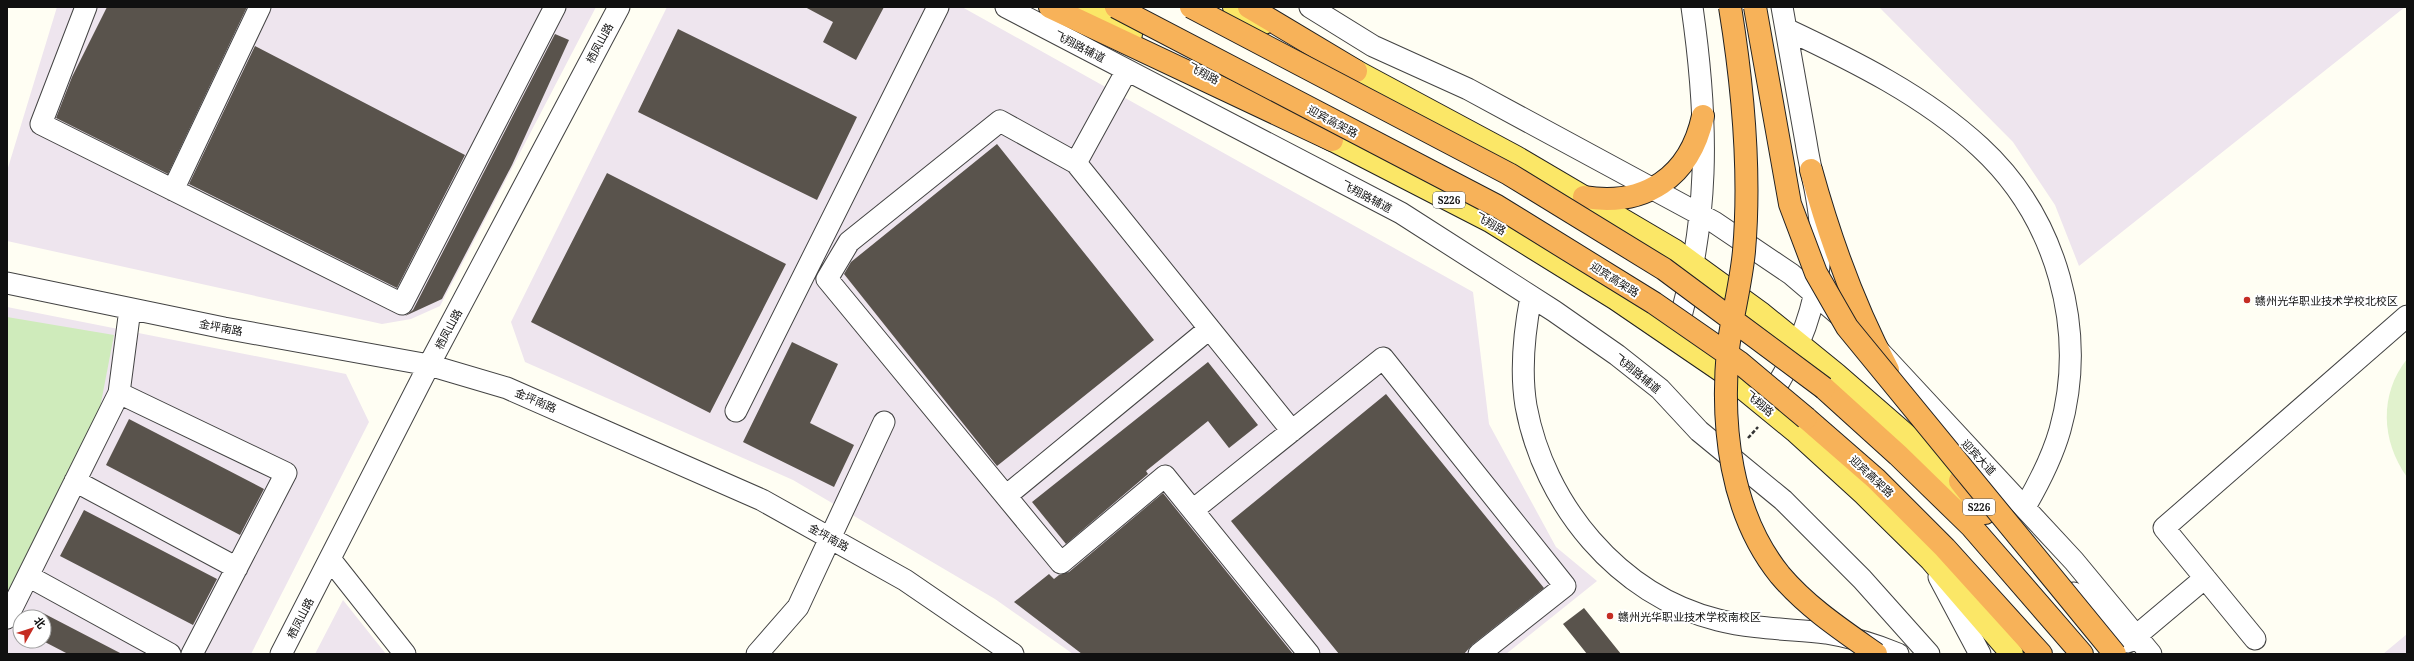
<svg xmlns="http://www.w3.org/2000/svg" width="2414" height="661" font-family="'Noto Serif','Noto Sans SC',serif">
<rect width="100%" height="100%" fill="#fffef3"/>
<path fill="#eee5ee" fill-rule="evenodd" d="M57,7H596L440,306L411,319L382,324L7,241V171Z
M667,7H962L1473,292L1489,424L1556,547L1597,581L1506,654H1073L995,599L793,480L525,362L511,322Z
M1879,7H2405L2079,266L2055,205L2013,142Z
M7,307L346,374L369,422L251,654H7ZM20,617H44V641H20Z
M343,600L386,654H315Z
M2407,634V654H2383Z"/>
<path fill="#cfebbb" d="M7,317L114,335L100,408L7,595Z"/>
<path fill="#e1f2cd" d="M2407,359V477C2381,441 2379,394 2407,359Z"/>
<path fill="#59534c" d="M107,7H247L168,174L56,118L72,77Z
M805,7H884L856,60L823,42L833,22Z
M678,29L857,117L817,200L638,112Z
M555,34L569,40L512,165L442,299L405,316L413,310Z
M255,46L465,155L397,288L189,184Z
M997,144L1154,340L997,466L844,274L851,262Z
M607,173L786,264L710,413L531,322Z
M792,342L838,364L810,423L854,445L834,487L743,442Z
M1208,362L1258,425L1229,448L1208,421L1146,471L1148,474L1066,544L1032,502Z
M1386,394L1544,588L1472,645L1464,654H1339L1231,521Z
M129,419L264,489L240,535L106,465Z
M1163,493L1293,654H1082L1014,602L1049,574L1054,579L1059,575L1069,572Z
M84,510L217,579L193,625L60,556Z
M1584,608L1621,654H1587L1563,624Z
M43,613L122,654H68L43,641L44,617H41Z"/>
<g fill="none" stroke-linecap="round" stroke-linejoin="round">
<defs>
<path id="minor" d="M86,7L41,124L402,304L555,7
M1006,7L1401,213L1554,311L1617,355L1660,389L1699,431L1783,500L1862,579L1929,654
M1310,7L1373,46L1468,89L1714,222L1791,274L1838,314
M1786,29C1854,61 1925,96 1980,147C2057,218 2088,330 2060,430C2052,458 2039,483 2025,507
M1076,163L1127,70
M173,190L260,7
M7,283L224,328L429,365L507,388L762,500L905,580L1013,654
M1531,297C1524,333 1520,369 1526,406C1544,504 1618,595 1718,620C1754,629 1789,629 1826,633C1850,637 1875,644 1898,654
M1675,337C1710,222 1709,125 1692,7
M1879,351L2074,561L2151,654
M119,393L286,473L192,654
M1764,405C1802,351 1824,289 1820,223C1818,195 1810,169 1806,142C1798,97 1790,52 1782,7
M736,411L938,7
M1292,431L1076,163L1000,121L849,242L827,279L1061,563L1165,476L1309,654
M75,481L237,568
M1006,496L1209,329
M1193,510L1383,358L1565,586L1479,654
M330,559L405,654
M28,576L170,654
M1939,577L1980,654
M2074,593L2128,642
M7,618L119,393L130,309
M2136,636L2205,578
M2255,639L2164,528L2407,316
M281,654L429,365L619,7
M757,654L798,607L884,422"/>
<path id="major" d="M1079,7L1131,34
M1234,7L1264,23
M1339,62L1516,157L1674,250L1762,314L1836,374L1913,441L1971,499
M1315,131L1490,221L1616,299L1723,372L1795,431L1864,494L1931,560L2012,654"/>
<path id="highway" d="M1050,7L1332,140
M1249,7L1356,71
M1811,170C1830,239 1854,306 1888,370
M1584,197C1645,207 1690,177 1703,116
M1824,388L1898,455L1971,526L2082,654
M1806,418L1876,479L1945,548L2041,654
M1960,481L1985,513"/>
</defs>
<use href="#minor" stroke="#434343" stroke-width="23"/>
<use href="#major" stroke="#212121" stroke-width="24"/>
<use href="#highway" stroke="#212121" stroke-width="24"/>
<path stroke="#323232" stroke-width="2.5" stroke-dasharray="4 2" stroke-linecap="butt" d="M1748,438L1758,427"/>
<use href="#minor" stroke="#fff" stroke-width="21"/>
<use href="#major" stroke="#fbe767" stroke-width="22"/>
<use href="#highway" stroke="#f7b259" stroke-width="22"/>
<defs>
<path id="highway-bridge" d="M1116,7L1497,206L1654,303L1739,362L1806,418
M1191,7L1509,174L1664,269L1824,388
M1730,7C1743,87 1751,170 1744,251C1741,284 1732,316 1728,349C1721,426 1730,513 1780,575C1807,607 1842,630 1876,654
M1755,7L1790,204L1816,273L1847,327L2115,654"/>
</defs>
<use href="#highway-bridge" stroke="#212121" stroke-width="24" stroke-linecap="butt"/>
<use href="#highway-bridge" stroke="#f7b259" stroke-width="22"/>
</g>
<g fill="#c52d23" stroke="#fff" stroke-width="1.5">
<circle cx="2247" cy="300" r="4"/>
<circle cx="1610" cy="616" r="4"/>
</g>
<g text-anchor="middle" dominant-baseline="central" stroke-width="4" stroke-linejoin="round" paint-order="stroke">
<g fill="#fff" stroke="#585858" stroke-width="1">
<rect x="1433" y="192" width="32" height="16" rx="3"/>
<rect x="1963" y="499" width="32" height="16" rx="3"/>
</g>
<g font-size="10" font-weight="bold" fill="#101010">
<text x="1449" y="200">S226</text>
<text x="1979" y="507">S226</text>
</g>
<g font-size="11" fill="#101010" stroke="#fff">
<text transform="translate(599 43) rotate(-62)">栖凤山路</text>
<text transform="translate(1080 46) rotate(27)">飞翔路辅道</text>
<text transform="translate(1204 73) rotate(28)">飞翔路</text>
<text transform="translate(1333 121) rotate(28)">迎宾高架路</text>
<text transform="translate(1367 196) rotate(28)">飞翔路辅道</text>
<text transform="translate(1491 223) rotate(30)">飞翔路</text>
<text transform="translate(1615 279) rotate(32)">迎宾高架路</text>
<text transform="translate(221 327) rotate(11)">金坪南路</text>
<text transform="translate(448 329) rotate(-62)">栖凤山路</text>
<text transform="translate(1638 373) rotate(39)">飞翔路辅道</text>
<text transform="translate(536 400) rotate(23)">金坪南路</text>
<text transform="translate(1760 403) rotate(40)">飞翔路</text>
<text transform="translate(1979 457) rotate(47)">迎宾大道</text>
<text transform="translate(1872 476) rotate(43)">迎宾高架路</text>
<text transform="translate(829 537) rotate(29)">金坪南路</text>
<text transform="translate(300 618) rotate(-63)">栖凤山路</text>
</g>
<g font-size="11" fill="#101010" stroke="#fff" text-anchor="start">
<text x="2255" y="300">赣州光华职业技术学校北校区</text>
<text x="1618" y="616">赣州光华职业技术学校南校区</text>
</g>
</g>
<rect width="2414" height="661" fill="none" stroke="#101010" stroke-width="16"/>
<g transform="translate(32 629) rotate(51)"><circle r="19" fill="#ffffff" stroke="#9f9f9f"/>
<path d="M0-3L7 15L0 10L-7 15Z" fill="#c52d23"/>
<text y="-6" font-size="11" font-weight="bold" text-anchor="middle" fill="#101010">北</text>
</g>
</svg>
